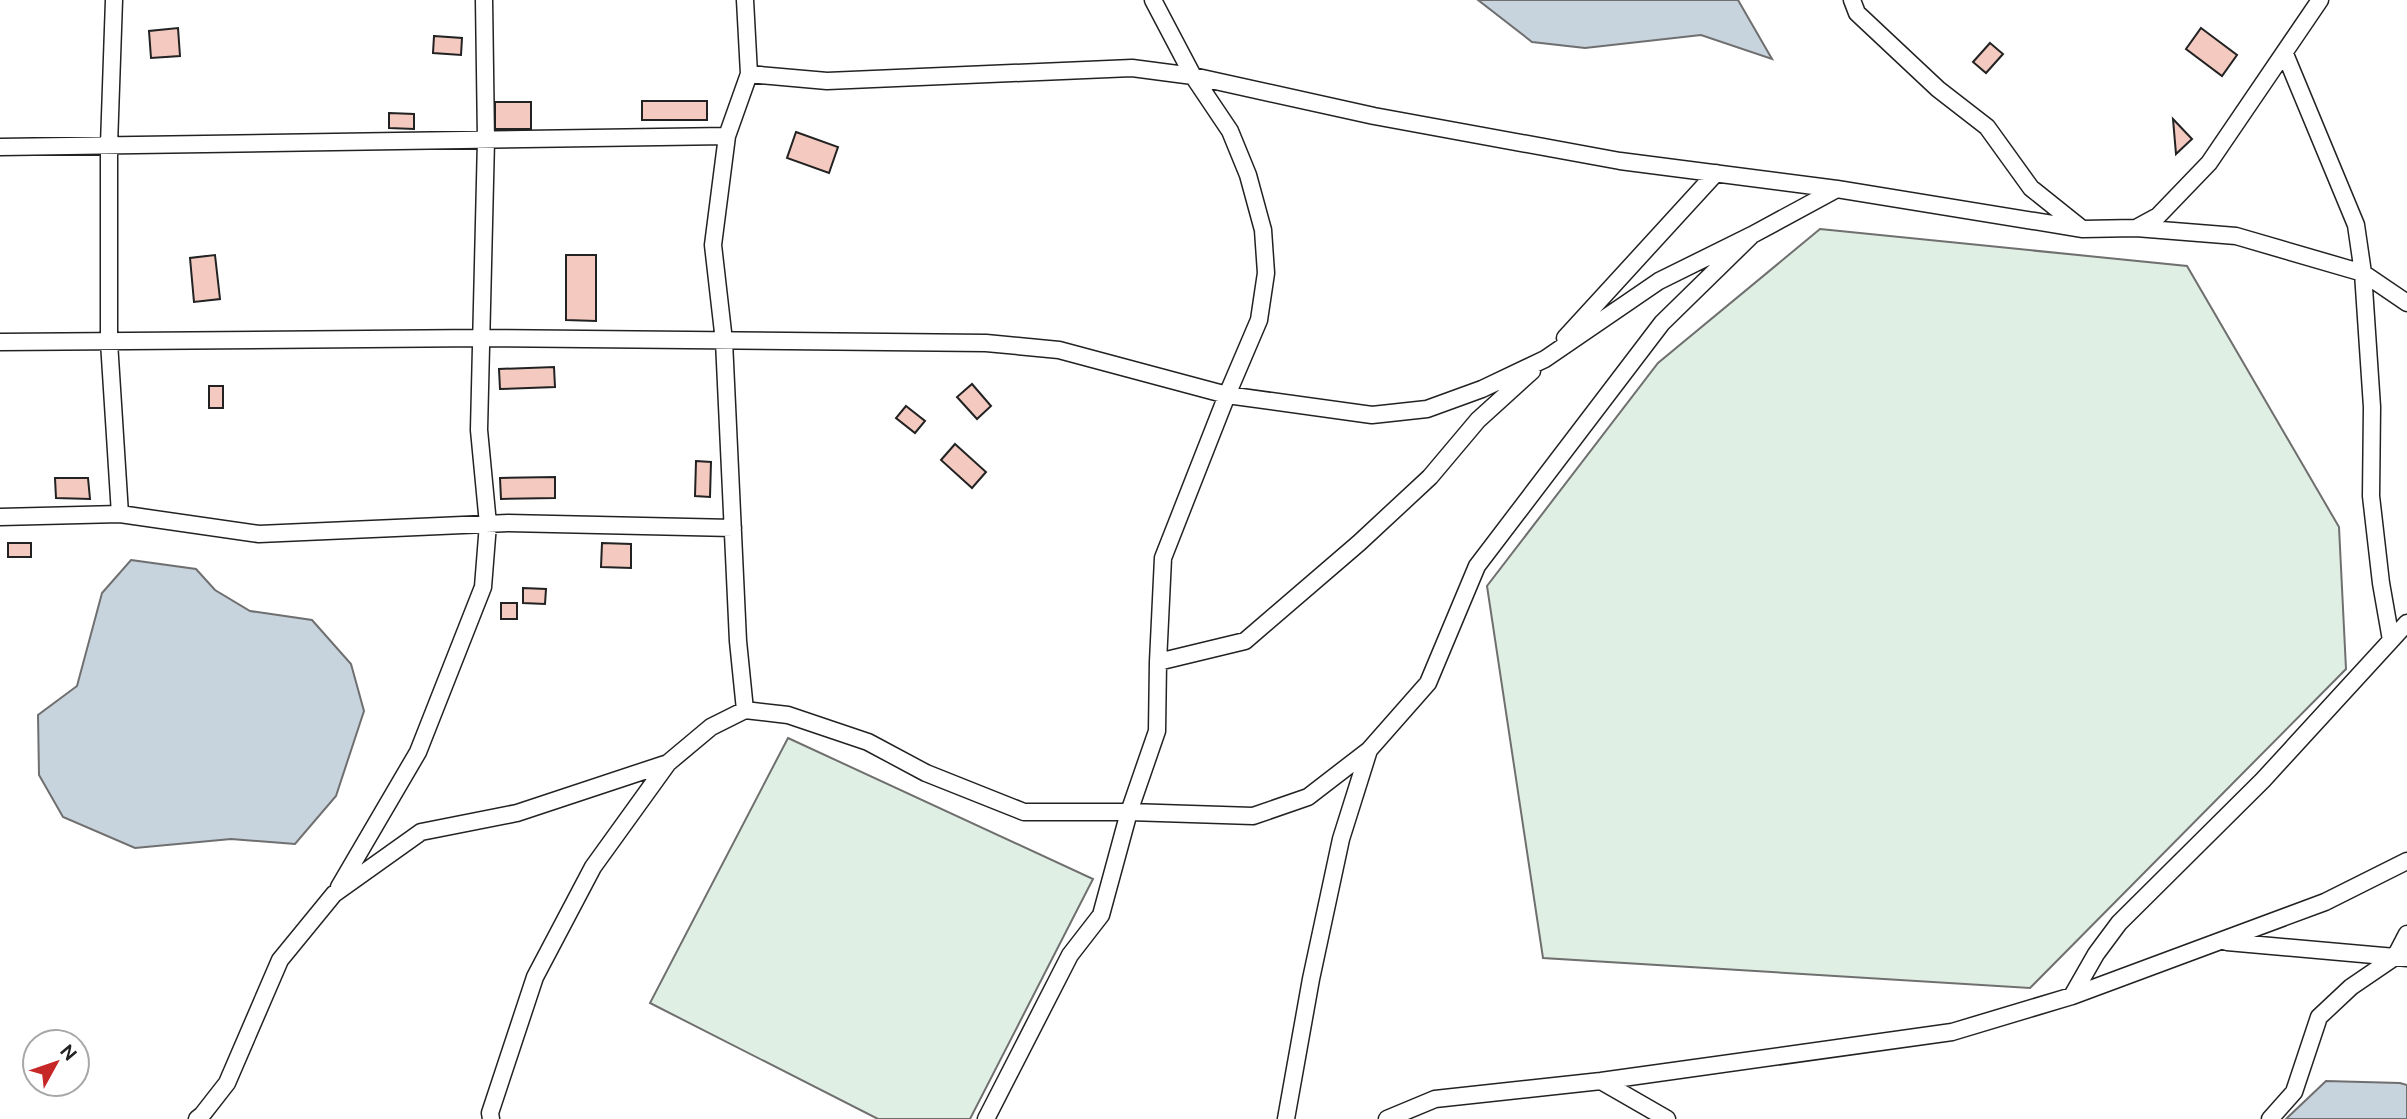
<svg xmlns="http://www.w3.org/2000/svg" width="2407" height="1119" font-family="Ubuntu,sans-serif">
<rect width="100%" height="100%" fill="#fff"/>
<path fill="#e0efe3" stroke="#6f6f6f" stroke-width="2" d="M1820,229L2187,266L2339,527L2346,669L2030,988L1543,958L1487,586L1658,363Z
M788,738L1093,879L970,1119H878L650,1003Z"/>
<path fill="#c7d3dd" stroke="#6f6f6f" stroke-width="2" d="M1478,0H1738L1772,59L1701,35L1585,48L1532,42Z
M131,560L196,569L215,590L250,611L312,620L351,664L364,711L336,796L295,844L231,839L135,848L63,817L39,775L38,715L77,686L102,593Z
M2326,1081L2400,1083L2407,1085V1119H2286Z"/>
<path fill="#f3c9c0" stroke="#222" stroke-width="2" d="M178,28L180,56L151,58L149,31Z
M2201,28L2237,55L2222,76L2186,49Z
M434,36L462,38L461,55L433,53Z
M1990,43L2003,54L1986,73L1973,62Z
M642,101H707V120H642Z
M495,102H531V129H495Z
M389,113L414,114V129L389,128Z
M2173,119L2192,139L2176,154Z
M796,132L838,147L829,173L787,158Z
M215,255L220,299L194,302L190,258Z
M566,255H596V321L566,320Z
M554,367L555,387L500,389L499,369Z
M972,384L991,406L977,419L957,397Z
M209,386H223V408H209Z
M906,406L925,421L915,433L896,418Z
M955,444L986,472L972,488L941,460Z
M696,461L711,462L710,497L695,496Z
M555,477V498L501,499L500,478Z
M55,478H88L90,499L56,498Z
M8,543H31V557H8Z
M602,543L631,544V568L601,567Z
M523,588L546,589L545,604L523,603Z
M501,603H517V619H501Z"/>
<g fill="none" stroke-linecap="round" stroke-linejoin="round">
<defs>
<path id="minor" d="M114,0L109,145V342L120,514
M745,0L749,74L727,136L713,245L724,341L738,641L745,710
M1852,0L1857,13L1938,89L1987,127L2031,188L2081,228
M2285,54L2356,225L2363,273L2372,407L2371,496L2381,583L2391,640
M749,74L827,81L1132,68L1193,76L1374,116L1620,161L1837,189L2083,229L2136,228L2158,216L2209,163L2320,0
M0,147L727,136
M2136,228L2236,236L2363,273L2407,303
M1565,338L1716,173
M0,342L482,338L986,343L1059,350L1227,395L1372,415L1427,409L1482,389L1545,359L1659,281L1752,235L1837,189
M0,517L120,514L259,534L508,523L733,528
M1158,662L1245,641L1359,543L1430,477L1478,420L1532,371
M339,887L418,752L483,587L488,524L479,430L486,140L484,0
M2227,942L2407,958
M2072,996L2096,954L2119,923L2263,780L2407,623
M1601,1081L1667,1119
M197,1119L202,1115L227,1083L280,960L334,894L421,832L517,813L668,763L711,727L745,710L788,715L868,742L926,773L1024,812H1129L1253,816L1308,797L1369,750L1428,683L1477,566L1662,323L1752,235
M491,1119L490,1113L535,977L593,867L668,763
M986,1119L1070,955L1101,915L1129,812L1157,731L1158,662L1163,558L1227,395L1259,320L1266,273L1263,230L1248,175L1230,131L1193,76L1153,0
M1286,1119L1311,979L1341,839L1369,750
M1387,1119L1435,1099L1601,1081L1952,1032L2072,996L2325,902L2407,861
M2270,1119L2294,1092L2319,1017L2351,987L2395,957L2407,934"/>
</defs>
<use href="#minor" stroke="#222" stroke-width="19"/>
<use href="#minor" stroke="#fff" stroke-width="16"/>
</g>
<g transform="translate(56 1063) rotate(50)"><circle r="33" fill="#ffffff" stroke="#a7a7a7" stroke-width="2"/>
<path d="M0-5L12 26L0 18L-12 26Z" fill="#c62828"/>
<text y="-10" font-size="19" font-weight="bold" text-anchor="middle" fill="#222222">N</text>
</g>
</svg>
